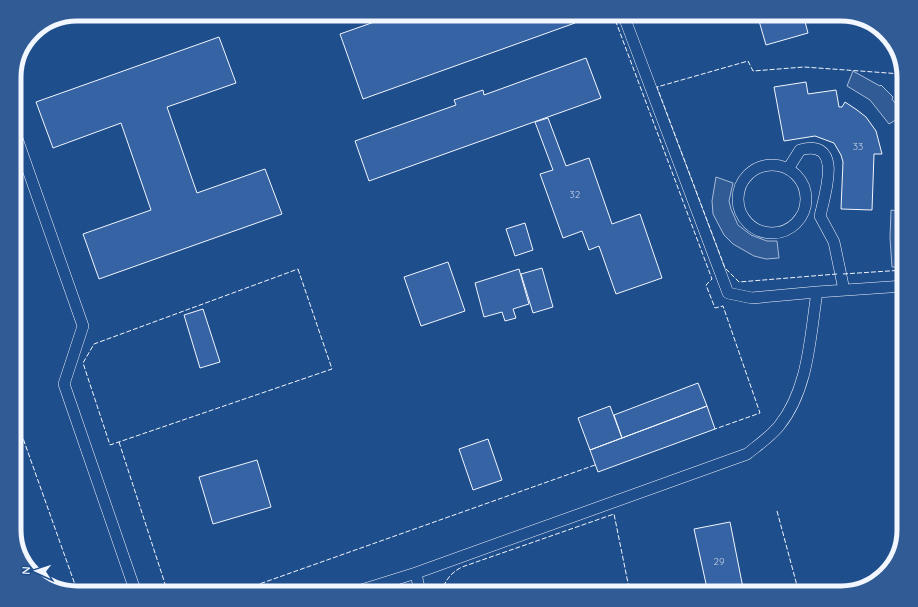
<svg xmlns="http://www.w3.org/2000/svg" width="918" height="607" font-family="Quicksand,sans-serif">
<rect width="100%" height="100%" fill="#1f4e8c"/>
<path fill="#305b95" stroke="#a8bbd7" d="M853,71L880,86L881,85L893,97L892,99L904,115L889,124L870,100L847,86Z
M716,177L733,183L729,201L731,209L738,225L751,235L767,241H777L779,258L766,259L754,256L733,244L724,235L713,214L712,201Z
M891,210L904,212V267H892L890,238Z"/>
<path fill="#3563a3" stroke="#f2f6ff" d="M397,14H572L575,23L363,99L340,34Z
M757,14H803L808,33L766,45Z
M219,37L236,83L167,107L197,193L265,169L282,214L99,279L83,234L151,210L121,123L53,148L36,102Z
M586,58L601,98L369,181L355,141L456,105L454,100L483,90L484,95Z
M806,82L808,94L836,90L839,107H842L845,102L857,110L866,117L876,131L882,154H874L872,210L841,209L843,162L841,155L834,143L815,136L784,141L774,87Z
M548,118L566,166L589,158L612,224L640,214L662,278L616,294L599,246L589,250L582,231L563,238L540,174L553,170L535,122Z
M525,223L533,250L515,256L506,229Z
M448,262L465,311L421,326L404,277Z
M542,268L553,307L533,313L521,274Z
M519,269L529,304L513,309L516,318L505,321L502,312L484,317L475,283Z
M203,309L220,362L200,368L184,315Z
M698,383L707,406L622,438L614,415Z
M610,406L622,438L590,450L578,418Z
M707,406L715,429L598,472L590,450Z
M488,439L502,480L473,490L459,449Z
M257,460L271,507L213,524L199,477Z
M730,522L744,593H708L694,529Z"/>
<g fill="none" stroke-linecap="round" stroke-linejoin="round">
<defs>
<path id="lane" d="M623,14L728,293L752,298L817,292
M14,130L83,326L64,384L136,593
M738 199a34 34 0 1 1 68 0a34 34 0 1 1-68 0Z
M788,169L800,150C844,138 825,194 820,216L834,242L844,290
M416,573L420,593
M352,593L416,573L747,454C758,445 770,437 779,426C809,389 810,336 817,292L904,286"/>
</defs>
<use href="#lane" stroke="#f2f6ff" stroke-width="12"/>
<use href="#lane" stroke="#1f4e8c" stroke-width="11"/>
<path stroke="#f2f6ff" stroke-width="1" stroke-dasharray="5 2" stroke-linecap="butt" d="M613,14L712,279L706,285L715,308L723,306L760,413L715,429
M298,269L332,369L110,445L83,363L94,344Z
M837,274L739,282L725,268L657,87L748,61L753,71L804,67L902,74L904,111
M843,274L904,270
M14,413L78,593
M119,442L168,593
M777,511L799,593
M234,593L595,465
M441,593C445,581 450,573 462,567L614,514L630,593"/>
</g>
<g text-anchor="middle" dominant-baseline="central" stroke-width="3" stroke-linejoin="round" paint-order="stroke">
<g font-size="10" fill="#c3d1e8">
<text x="858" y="146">33</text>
<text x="575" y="194">32</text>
<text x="719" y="561">29</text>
</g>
</g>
<path d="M0 0H918V607H0ZM77 21H841A56 56 0 0 1 897 77V530A56 56 0 0 1 841 586H77A56 56 0 0 1 21 530V77A56 56 0 0 1 77 21Z" fill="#305b95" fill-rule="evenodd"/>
<path fill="none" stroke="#f2f6ff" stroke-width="5" d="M77 21H841A56 56 0 0 1 897 77V530A56 56 0 0 1 841 586H77A56 56 0 0 1 21 530V77A56 56 0 0 1 77 21Z"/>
<g transform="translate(36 571) rotate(273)" stroke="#1f4e8c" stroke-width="3" paint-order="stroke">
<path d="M0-3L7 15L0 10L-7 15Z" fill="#f2f6ff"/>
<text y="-6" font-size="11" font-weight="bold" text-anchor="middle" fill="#f2f6ff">N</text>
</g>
</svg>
